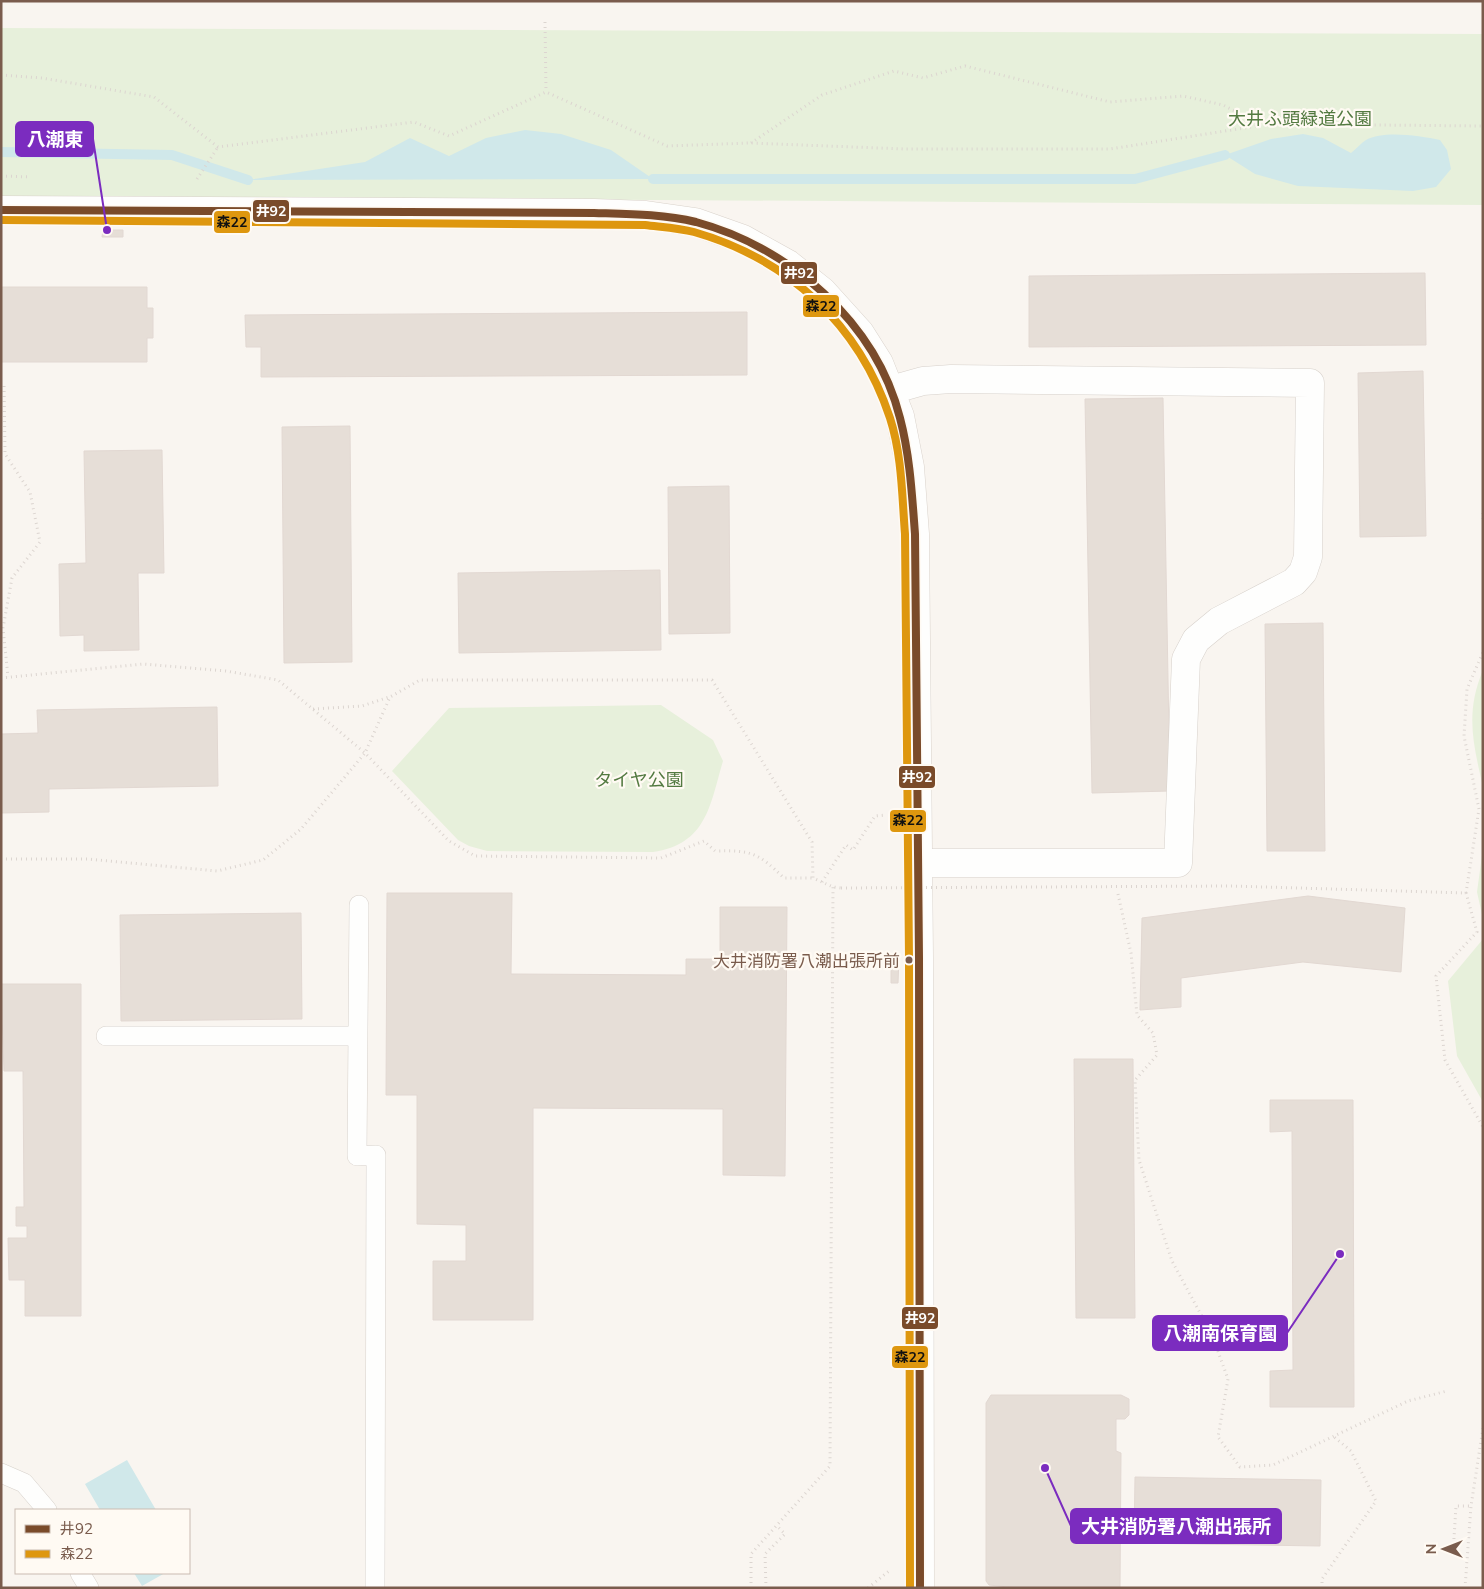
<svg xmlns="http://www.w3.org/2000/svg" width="1484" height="1589" font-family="Mulish,'Noto Sans JP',sans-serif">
<rect width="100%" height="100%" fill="#f9f5f0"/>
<path fill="#e7f0db" d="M1,28L1483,34V205L1,196Z
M1483,670V787C1473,743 1465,713 1483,670Z
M661,705L713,740L723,761C710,805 707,844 653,852L487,851L469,846L458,840L392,771L449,708Z
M1483,848V919L1477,892Z
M1483,939V1102L1457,1056L1448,981Z"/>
<path fill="#d0e8ea" d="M525,130L561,134L611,150L653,179L248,180L365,162L410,138L449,156L486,138Z
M1303,134L1323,138L1351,153C1356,149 1361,143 1366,140C1384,130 1420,136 1440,140L1447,150L1451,169L1436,187L1413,191L1298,186L1255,174L1225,155L1271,139Z
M127,1460L156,1510H100L85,1484Z
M134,1573H165L142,1586Z"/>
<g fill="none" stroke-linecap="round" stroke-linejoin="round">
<path stroke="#d0e8ea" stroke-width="10" d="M1,152L172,155L248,180
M653,179H1135L1225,155"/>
</g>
<path fill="#e6ded7" stroke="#e2d8d2" d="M103,230H123V237H102Z
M1425,273L1426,345L1029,347V276Z
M1,287H147V308H153V338H147V362H1Z
M747,312V375L261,377V347H246L245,315Z
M1423,371L1426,536L1360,537L1358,373Z
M1163,398L1170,791L1092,793L1085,399Z
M350,426L352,662L284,663L282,427Z
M162,450L164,573H138L139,650L84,651V635L60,636L59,564L86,563L84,451Z
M729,486L730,633L669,634L668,487Z
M660,570L661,650L459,653L458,573Z
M1323,623L1325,851H1267L1265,624Z
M217,707L218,786L49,789V812L1,813V734L38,733L37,710Z
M387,893H512L511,974L686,975V959H720V907H787L785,1176L723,1175V1109L533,1108V1320H433V1261H466V1225L417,1224V1095H386Z
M1308,896L1405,908L1401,972L1303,962L1181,978V1007L1140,1010L1142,918Z
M301,913L302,1019L121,1021L120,915Z
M891,958H899L898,983H891Z
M1,984H81V1316H25V1280H9L8,1238H27V1226H16V1207H24L23,1071H4Z
M1074,1059H1133L1135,1318H1076Z
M1270,1100H1353L1354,1407H1270V1371L1293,1370L1292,1131L1270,1132Z
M991,1395H1121L1129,1399V1415L1125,1419H1116V1451L1121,1453L1120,1587L1018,1588L989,1585L986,1581V1403Z
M1135,1477L1321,1480L1320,1546L1134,1543Z"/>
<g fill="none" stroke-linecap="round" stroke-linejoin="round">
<defs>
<path id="lane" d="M359,905L357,1156L376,1155L375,1588
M106,1036H357
M1,1473L24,1483L47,1510
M80,1573L89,1588"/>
<path id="street" d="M891,390L923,381L951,379L1310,383L1308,557L1303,572L1294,582L1219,621L1196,640L1186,659L1178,863H918"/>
<path id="secondary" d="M1,210L594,213L646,215L695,222L743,239L788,264L822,291L860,333L879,363L900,416L910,467L915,534L919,958L920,1588"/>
</defs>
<use href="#lane" stroke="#d7d1cb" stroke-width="20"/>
<use href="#street" stroke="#d7d1cb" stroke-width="29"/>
<use href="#secondary" stroke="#d9d2cb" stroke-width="29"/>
<path stroke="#dcd5d0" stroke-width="3" stroke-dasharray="1 4" stroke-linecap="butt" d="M545,22L546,92
M1,75L42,78L154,97L218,147L414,122L449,136L546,92L667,146L750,143L905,149H1110L1270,124L1483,126
M751,143L822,95L894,71L923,78L965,66L1110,102L1183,96L1223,105L1250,119L1267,123
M1,176L31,177
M197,179L218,147
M1,384H4L5,454L30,492L40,542L12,578L3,628L8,677
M1483,513V521
M1,678L143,664L226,671L278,680L365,753L390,697L420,680H712L812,842L813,878L833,887L841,888
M313,709L362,706L389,697
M1,859H87L217,871L263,860L301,829L365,753L449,841L475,856L661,858L704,841L715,851C752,850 758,853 784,878H813
M822,882L846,845L853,850L875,816L886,815
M1231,886L1466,893L1477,932L1436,976L1445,1060L1483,1127
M1466,893L1479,809L1464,736L1467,689L1483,652
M1118,894L1131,953L1137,1015L1153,1033L1157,1055L1135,1080L1139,1160L1172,1261L1212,1335L1228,1379L1218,1437L1240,1467L1273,1465L1408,1401L1447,1391
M1453,1554L1456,1506H1471
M751,1588V1554L830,1466L833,887
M766,1588L765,1554L785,1534L777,1526
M868,1588L889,1571
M1322,1588V1579L1376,1501L1351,1451L1333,1436
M1465,1588L1471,1506L1483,1428"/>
<use href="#lane" stroke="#fefefd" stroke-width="19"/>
<use href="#street" stroke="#fefefd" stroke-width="28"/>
<use href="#secondary" stroke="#fefefd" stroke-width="28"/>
<path stroke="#dcd5d0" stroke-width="3" stroke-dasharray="1 4" stroke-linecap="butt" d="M841,888L1231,886"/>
<defs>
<path id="bus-1" d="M1,210L594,213C627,214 663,214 696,222C789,247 876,322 900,418C910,456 912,495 915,534L919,958L920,1588"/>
<path id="bus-2" d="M1,220L645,225C661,227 679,228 694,232C788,259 859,324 890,418C902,455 902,496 905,534L909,958L910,1588"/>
</defs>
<use href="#bus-1" stroke="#fffaf3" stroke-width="11"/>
<use href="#bus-2" stroke="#fffaf3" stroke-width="11"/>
<use href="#bus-1" stroke="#7a4b2a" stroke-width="8"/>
<use href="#bus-2" stroke="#de970f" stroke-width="8"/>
</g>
<circle fill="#7a5c4d" stroke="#fffaf3" stroke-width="2" cx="909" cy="960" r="4.5"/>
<g text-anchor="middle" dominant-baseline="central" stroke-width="4.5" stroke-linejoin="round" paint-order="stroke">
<g font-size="17" fill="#7a5c4d" stroke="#fffaf3" text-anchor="end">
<text x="900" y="960">大井消防署八潮出張所前</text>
</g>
<g font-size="18" fill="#537a41" stroke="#fffaf3">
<text x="1300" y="118">大井ふ頭緑道公園</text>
<text x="639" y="779">タイヤ公園</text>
</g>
</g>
<path fill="none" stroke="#7b2cbf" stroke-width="2" d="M107 230L93 139M1340 1254L1287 1333M1045 1468L1071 1526"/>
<g fill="#7b2cbf" stroke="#fffaf3" stroke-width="2">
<circle cx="107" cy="230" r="5"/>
<circle cx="1340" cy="1254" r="5"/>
<circle cx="1045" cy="1468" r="5"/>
</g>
<g fill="#7b2cbf" stroke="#7b2cbf" stroke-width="2">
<rect x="16" y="122" width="77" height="34" rx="5"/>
<rect x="1153" y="1316" width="134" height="34" rx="5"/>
<rect x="1071" y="1509" width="210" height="34" rx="5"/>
</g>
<g font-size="19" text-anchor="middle" font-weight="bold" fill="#fff">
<text x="55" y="146">八潮東</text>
<text x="1220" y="1340">八潮南保育園</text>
<text x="1176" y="1533">大井消防署八潮出張所</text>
</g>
<g stroke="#fffaf3" stroke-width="2">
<rect x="252" y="199" width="38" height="24" rx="5" fill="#7a4b2a"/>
<rect x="213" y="210" width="38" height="24" rx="5" fill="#de970f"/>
<rect x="780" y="261" width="38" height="24" rx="5" fill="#7a4b2a"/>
<rect x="802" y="294" width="38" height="24" rx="5" fill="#de970f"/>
<rect x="898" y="765" width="38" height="24" rx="5" fill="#7a4b2a"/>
<rect x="889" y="809" width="38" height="24" rx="5" fill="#de970f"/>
<rect x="901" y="1306" width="38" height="24" rx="5" fill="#7a4b2a"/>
<rect x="891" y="1345" width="38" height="24" rx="5" fill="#de970f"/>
</g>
<g font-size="14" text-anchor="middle" font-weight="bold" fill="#fff">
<text x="271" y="216">井92</text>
<text x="799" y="278">井92</text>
<text x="917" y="782">井92</text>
<text x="920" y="1323">井92</text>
</g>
<g font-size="14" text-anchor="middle" font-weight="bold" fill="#111">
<text x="232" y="227">森22</text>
<text x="821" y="311">森22</text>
<text x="908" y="825">森22</text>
<text x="910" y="1362">森22</text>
</g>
<rect width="1484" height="1589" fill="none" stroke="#7a5c4d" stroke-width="5"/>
<rect x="15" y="1509" width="175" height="65" fill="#fffaf3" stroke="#cabbb1"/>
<rect x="25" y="1525" width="25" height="8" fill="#7a4b2a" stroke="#cabbb1"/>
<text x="60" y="1534" font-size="15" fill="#7a5c4d">井92</text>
<rect x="25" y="1550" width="25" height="8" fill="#de970f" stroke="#cabbb1"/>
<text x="60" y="1559" font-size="15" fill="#7a5c4d">森22</text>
<g transform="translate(1444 1549) rotate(270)" stroke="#fffaf3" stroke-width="4" paint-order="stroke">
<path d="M0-4L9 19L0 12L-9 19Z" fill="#7a5c4d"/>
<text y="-8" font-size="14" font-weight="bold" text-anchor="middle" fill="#7a5c4d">N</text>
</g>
</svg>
